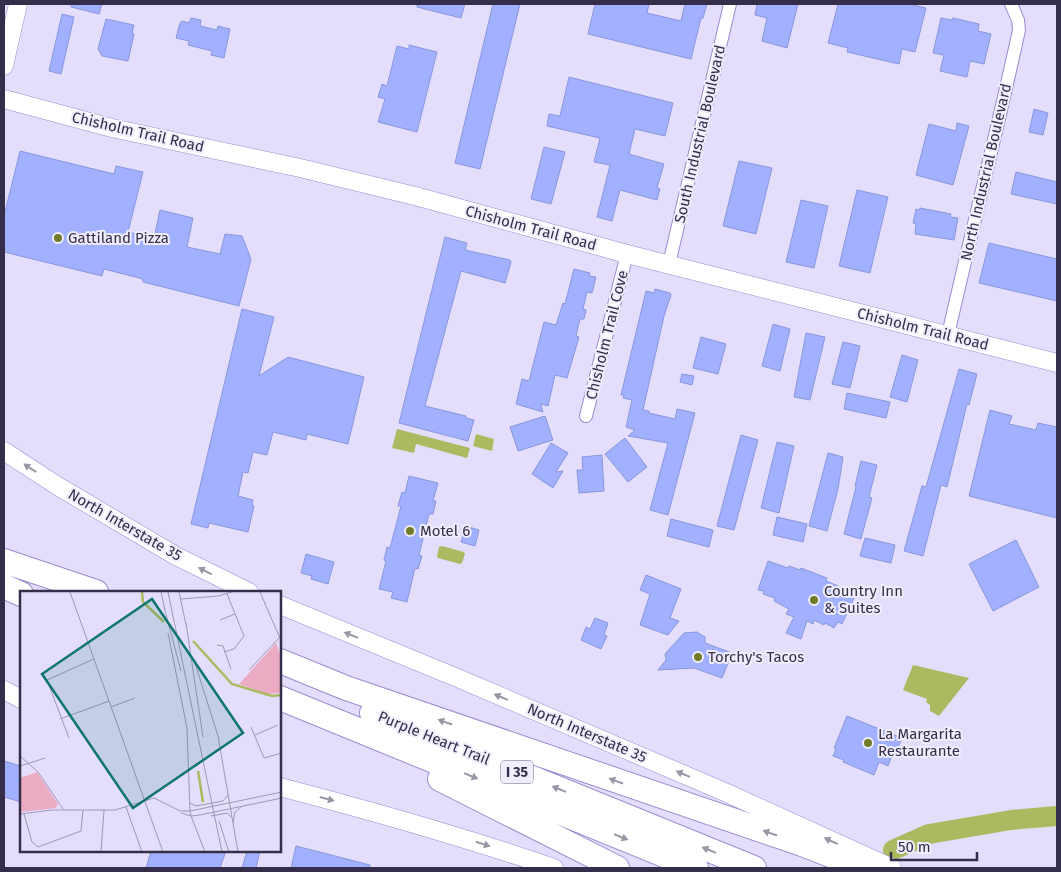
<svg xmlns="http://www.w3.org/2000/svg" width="1061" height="872" font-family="'Fira Sans',sans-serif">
<rect width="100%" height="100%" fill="#e4defc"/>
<path fill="#adb960" d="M397,429L470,448L467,458L416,444L414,453L392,448Z
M476,434L494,439L492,451L473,446Z
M442,546L464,552L465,554L462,563L460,564L438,558L437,557L439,547Z
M913,665L969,678L939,716L930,711V705L926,702L927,699L903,690Z"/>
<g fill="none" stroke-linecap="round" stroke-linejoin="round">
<path stroke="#adb960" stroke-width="20" d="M893,850L929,834L1011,820L1057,816"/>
</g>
<path fill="#a1b0ff" stroke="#8a97dc" d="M71,4H102L99,14L71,7Z
M417,4H465L461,18L417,7Z
M493,4H520L480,169L455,163Z
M595,4H649L647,13L681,21L685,4H707L703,18H701L691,59L588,34Z
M757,4H798L787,48L762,41L767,18L755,15Z
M838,4H909L926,8L915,52L902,49L899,64L847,52L848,48L828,43Z
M62,14L74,17L61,74L49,71Z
M191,18L201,20L200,26L217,30L218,26L230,29L224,58L211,55L212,51L188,45L189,41L176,38L180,23L182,21L189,23Z
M941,18L952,20L953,18L979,24L978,31L991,34L984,64L970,61L967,77L940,71L944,55L933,53Z
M106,19L134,25L132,33L134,34L128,61L102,56L98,49Z
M409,45L437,52L417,132L378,122L385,99L378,97L382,84L387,86L397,46L409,49Z
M569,77L673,103L665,136L635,129L629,154L664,164L657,188L660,189L657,200L620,190L612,221L597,217L610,165L594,162L600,138L547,126L549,114L560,116Z
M1034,109L1048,113L1043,135L1029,132Z
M957,123L969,126L953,185L916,175L929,124L956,131Z
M544,147L565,152L551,204L531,199Z
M20,151L114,174L116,166L143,172L128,232L154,238L160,210L193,218L187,247L220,254L225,234L242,236L251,259L239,306L143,282V279L104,269L102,276L4,252V216Z
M739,161L772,168L756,234L723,226Z
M1016,172L1057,182V204L1011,194Z
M857,190L888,197L870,273L839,266Z
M801,200L828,206L814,268L786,262Z
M920,208L951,214L950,217L958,218L954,240L915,234L916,224L913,223L916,209L919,210Z
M445,237L467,243L465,250L510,260L511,262L505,283L461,271L425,406L466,416V418L474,420L468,441L399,423Z
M989,243L1057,259V301L979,283Z
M574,269L590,273L589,276L596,277L592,293L587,292L583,309L586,310L584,319H580L576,336L579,337L567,378L555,375L548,406L541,404L543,412L516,404L522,379L529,381L544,322L556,325L563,303L565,304Z
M655,289L670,293L671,295L664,316L643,410L649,411V413L675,419L677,409L695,413L668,515L650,510L668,443L628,436L635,430L626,427L632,400L623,398L624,395H621L646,291L654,293Z
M242,309L274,317L259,376L288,357L364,377L348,444L307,434L306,440L273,432L267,455L253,452L248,473L243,472L238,496L253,500L252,505L254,506L248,532L209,523L208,528L191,524Z
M773,324L790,329L780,371L762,366Z
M806,333L825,337L810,400L794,397Z
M701,337L726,344L718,374L693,368Z
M843,342L860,346L850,388L832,384Z
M902,355L918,360L907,402L890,397Z
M959,369L977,374L969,405L967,404L947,487L941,485L923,556L904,551L922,486L926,487Z
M682,374L694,376L692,385L680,382Z
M847,393L890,402L886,418L844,409Z
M990,410L1012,416L1009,424L1036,430L1038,423L1057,427V518L969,496Z
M545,416L553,440L518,451L510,427Z
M741,435L758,440L734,530L717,526Z
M625,438L647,467L628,482L605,454Z
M777,442L794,446L779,513L761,508Z
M551,443L568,453L556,472L563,471L553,488L532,474Z
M828,453L843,457L838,489L827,531L809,526Z
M602,455L604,491L579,493L577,470H583L582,457Z
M861,461L877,465L869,497L872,498L861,539L844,534L856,487L855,486Z
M409,476L438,483L433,501H436L433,514H429L419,555L422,556L418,569L415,568L407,602L391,598L393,592L379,589L386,561L384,560L387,547L390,548L401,506H398L402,492L405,493Z
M777,517L807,524L803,542L773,535Z
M671,519L713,530L709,547L667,536Z
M469,527L479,530L475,546L461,542L465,530L467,531Z
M865,538L895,545L891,563L860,556Z
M1016,540L1039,587L993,611L969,564Z
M306,554L334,562L328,584L311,579L312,576L301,573Z
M768,561L788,568L789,566L800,570L801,568L827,578L826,581L838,586L837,589L855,596L842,624L838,622L834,628L825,623L824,625L814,620L813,624L807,621L801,639L786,633L794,617L786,614L789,609L774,601L775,598L763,594L764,591L758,590Z
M646,575L681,589L670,618L679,621L668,635L640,625L650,594L640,590Z
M595,618L608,623L604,635L607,636L601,649L581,640L586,627L590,629Z
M697,632L705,637V643L732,653L722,678L694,668L658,670L666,660L665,654L684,633Z
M847,716L902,738L896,752L894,750L888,766L879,762L874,775L843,762L844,760L833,756L836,749L834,748Z
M4,761L21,766V802L4,797Z
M296,846L370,865V868H291Z
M151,851H226L220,868H146Z
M247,851H260L256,868H242Z"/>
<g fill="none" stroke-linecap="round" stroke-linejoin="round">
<defs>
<path id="street" d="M669,264L730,4
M948,335C971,233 997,132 1019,30L1018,20L1011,4
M586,416L627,254"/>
<path id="secondary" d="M4,66L18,4
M4,99L112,128L300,168L415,196L627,254L1057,363
M4,451L56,485L176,556L249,592
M280,605L460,679L727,793L892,868
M4,690L21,699
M280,787C372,811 464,837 554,868"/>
<path id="highway" d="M4,561L96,592
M4,586L21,594
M280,661L346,688L802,844L864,868
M280,698L696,868
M372,713L754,868
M440,779L617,868"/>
</defs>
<use href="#street" stroke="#9c8ad0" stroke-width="14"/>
<use href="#secondary" stroke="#9c8ad0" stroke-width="19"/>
<use href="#highway" stroke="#9c8ad0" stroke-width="26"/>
<use href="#street" stroke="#fff" stroke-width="12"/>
<use href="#secondary" stroke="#fff" stroke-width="18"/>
<use href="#highway" stroke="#fff" stroke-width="24"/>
</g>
<defs><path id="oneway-solid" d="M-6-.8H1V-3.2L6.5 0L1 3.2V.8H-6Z" transform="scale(1.25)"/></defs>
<g fill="#9a96a5">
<use href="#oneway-solid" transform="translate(30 468) rotate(-147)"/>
<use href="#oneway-solid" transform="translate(205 571) rotate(-153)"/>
<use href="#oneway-solid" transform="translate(351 635) rotate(-158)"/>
<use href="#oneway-solid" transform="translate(501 697) rotate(-157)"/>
<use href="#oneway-solid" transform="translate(445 722) rotate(-161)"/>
<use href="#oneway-solid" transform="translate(683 774) rotate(-157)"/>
<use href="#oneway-solid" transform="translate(471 776) rotate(22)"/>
<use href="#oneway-solid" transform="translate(616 781) rotate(-161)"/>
<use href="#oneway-solid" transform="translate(559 789) rotate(-158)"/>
<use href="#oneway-solid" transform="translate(327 799) rotate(15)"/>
<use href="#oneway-solid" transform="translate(770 833) rotate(-161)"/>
<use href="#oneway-solid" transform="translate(621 837) rotate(22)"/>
<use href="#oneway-solid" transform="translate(831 841) rotate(-155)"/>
<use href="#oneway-solid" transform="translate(483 844) rotate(17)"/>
<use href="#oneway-solid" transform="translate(709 850) rotate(-158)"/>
</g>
<g fill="#717b26" stroke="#f0edfd" stroke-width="2">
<circle cx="58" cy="238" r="5"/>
<circle cx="410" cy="531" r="5"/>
<circle cx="814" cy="600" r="5"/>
<circle cx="698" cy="657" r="5"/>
<circle cx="868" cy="743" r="5"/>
</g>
<g text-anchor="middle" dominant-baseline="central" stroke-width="4" stroke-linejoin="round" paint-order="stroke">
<rect fill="#f0edfd" stroke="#6d6780" stroke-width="1" x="501" y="760.5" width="32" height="23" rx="4"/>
<g font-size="14" font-weight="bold" fill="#352e4b">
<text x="517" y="772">I 35</text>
</g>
<g font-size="15" fill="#352e4b" stroke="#f0edfd">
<text transform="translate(138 132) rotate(13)">Chisholm Trail Road</text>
<text transform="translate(700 134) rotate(-77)">South Industrial Boulevard</text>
<text transform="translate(986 172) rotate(-77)">North Industrial Boulevard</text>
<text transform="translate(531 228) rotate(15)">Chisholm Trail Road</text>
<text transform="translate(923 329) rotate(14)">Chisholm Trail Road</text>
<text transform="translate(607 335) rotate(-76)">Chisholm Trail Cove</text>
<text transform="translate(125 525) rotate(30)">North Interstate 35</text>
<text transform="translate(587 733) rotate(23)">North Interstate 35</text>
<text transform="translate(434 738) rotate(22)">Purple Heart Trail</text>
</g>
<g font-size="15" fill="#352e4b" stroke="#f0edfd" text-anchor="start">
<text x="68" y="238">Gattiland Pizza</text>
<text x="420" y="531">Motel 6</text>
<text x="824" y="591">Country Inn<tspan x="824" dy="17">&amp; Suites</tspan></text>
<text x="708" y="657">Torchy's Tacos</text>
<text x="878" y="734">La Margarita<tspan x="878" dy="17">Restaurante</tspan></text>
</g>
</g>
<g transform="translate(20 591)">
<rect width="261" height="261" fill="#e4defc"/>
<path d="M256,52L261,66V102L247,103L219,93ZM17,181L38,213L36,217L0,221V187Z" fill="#ebabc2"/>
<path fill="none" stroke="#adb960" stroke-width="2.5" d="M122,1L123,11L144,31M173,50L212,93L252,105L262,104M178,180L183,211"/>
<path fill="none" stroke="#9e98b5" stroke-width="1" d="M50,1L143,261M141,1L145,19M148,1L202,261M159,1L166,34M240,1L262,52M161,8L198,5L212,1M144,16L161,80M200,29L215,23M166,32L183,146M197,54L203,55L211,78M204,61L214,58L224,45L207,3M174,69L198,145L218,261M229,79L259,47M91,116L115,107M40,128L89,110M231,136L244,167L262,162M235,144L258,134M49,147L27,89L74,68M0,165L18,181L43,218M0,175L25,167M262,201L170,220L171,225L180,224L262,207M170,212L176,215L203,210L208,204M106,216L122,261M161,222L171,225L185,261M0,223L32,219H95L134,207L160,220H170L167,137L148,42M4,223L12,251L18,256L61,240L63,219M191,225L207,222L211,226M199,230L209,261M213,232L215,221L221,216M81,261L84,219"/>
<path fill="#0f766e" fill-opacity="0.15" stroke="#0f766e" stroke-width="2.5" d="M132,8L223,142L113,217L22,83Z"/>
<rect width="261" height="261" fill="none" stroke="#352e4b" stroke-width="2.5"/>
</g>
<rect width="1061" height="872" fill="none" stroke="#352e4b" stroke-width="10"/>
<path d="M891 852v8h86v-8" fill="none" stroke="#352e4b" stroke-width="2.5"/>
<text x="898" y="852" font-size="15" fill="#352e4b" stroke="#f0edfd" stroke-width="4" paint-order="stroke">50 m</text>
</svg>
